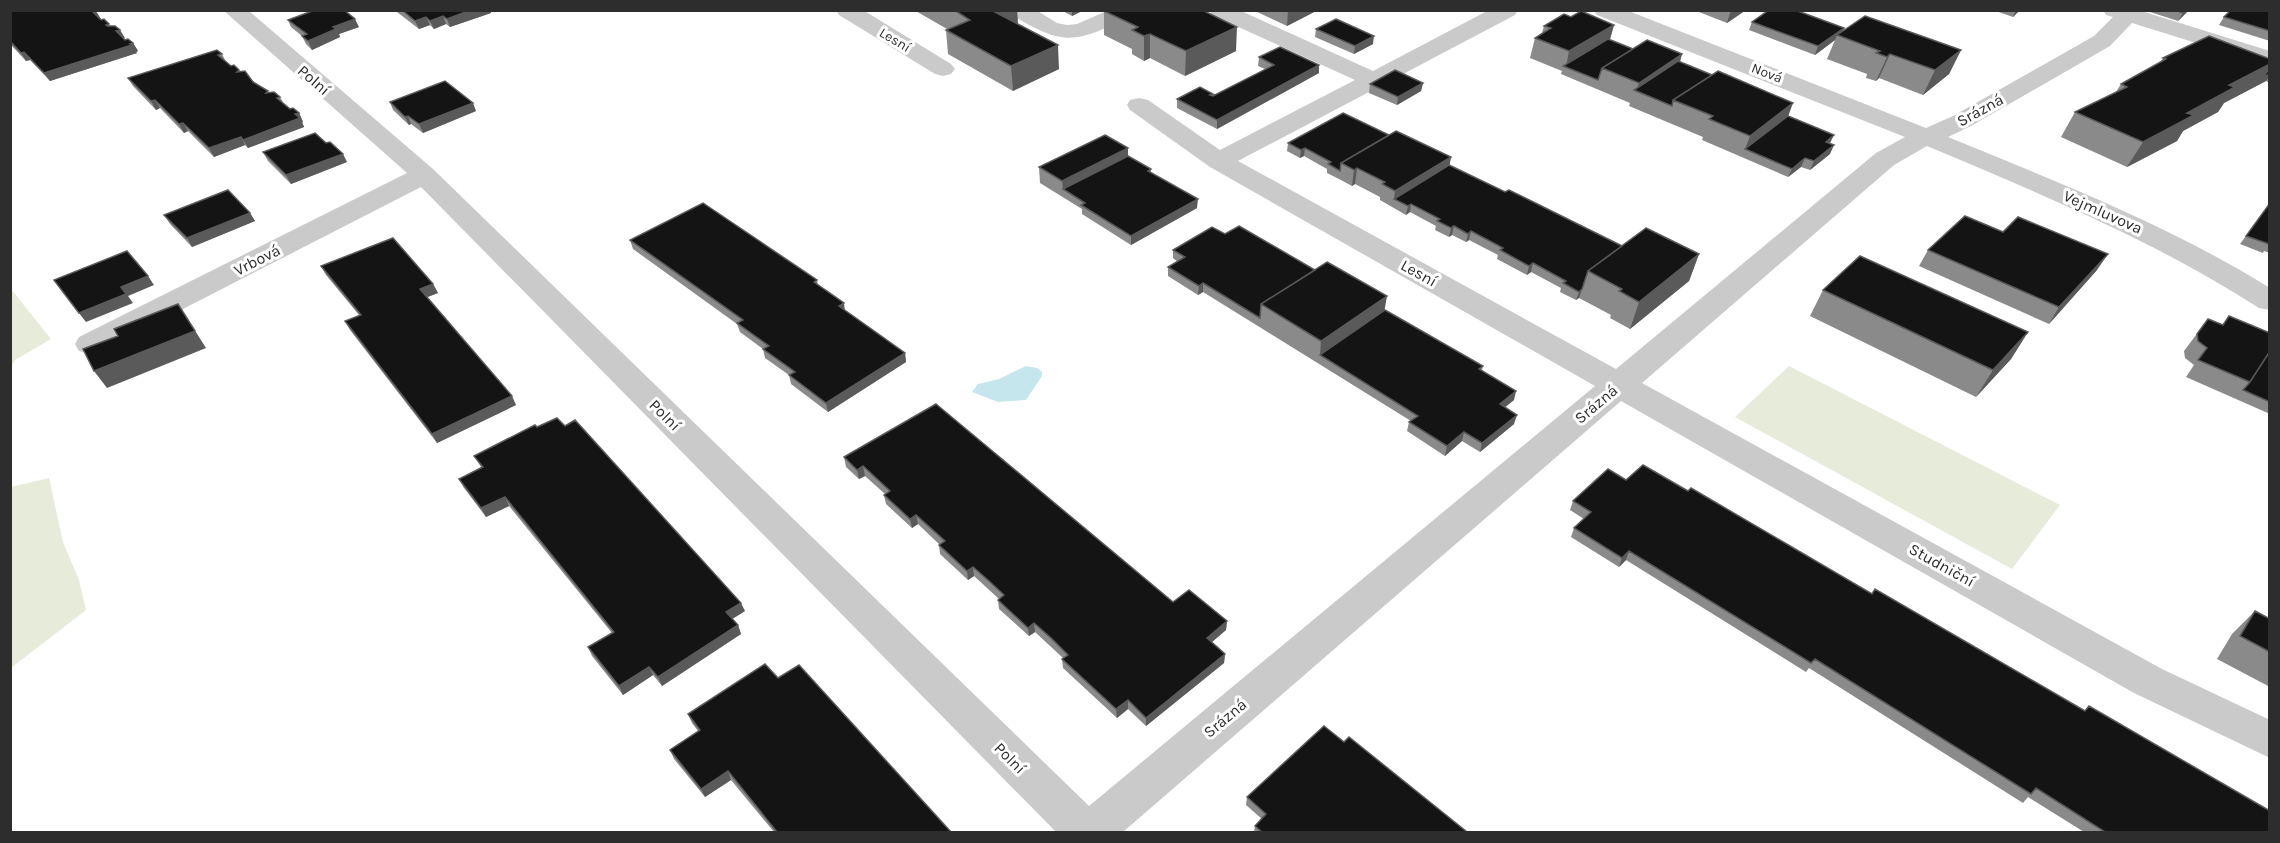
<svg xmlns="http://www.w3.org/2000/svg" width="2280" height="843" font-family="Karla,sans-serif">
<rect width="100%" height="100%" fill="#fff"/>
<path fill="#e7ebda" d="M11,289L51,339L15,360L11,367Z
M1789,366L2060,505L2012,569L1735,417Z
M49,478L63,542L79,580L86,610L11,668V487Z"/>
<path fill="#c5e6ec" d="M1026,366L1037,368L1042,372V376L1026,400L998,402L972,392L978,384L999,379Z"/>
<g fill="none" stroke-linecap="round" stroke-linejoin="round">
<path fill="#cacaca" fill-rule="evenodd" d="M223,10H248L433,169L1089,806L1595,386L1210,167L1130,110L1127,105L1130,100L1139,98L1148,100L1220,150L1355,80L1212,15L1209,10H1239L1373,71L1489,10H1518L1515,15L1238,161L1616,369L1876,153L1905,137L1597,15L1594,10H1626L1926,128L1953,116L2094,36L2113,17L2106,15L2103,10H2138L2270,51V66L2132,23L2110,46L1971,126L1948,137C2057,182 2169,225 2270,288V310L2259,308C2155,241 2041,194 1927,146L1894,165L1642,383L2162,669L2270,720V758L2134,693L1621,401L1123,832H1056L421,187L101,351L90,354L79,351L75,344L79,337L407,173Z
M836,10H863L951,64L955,69L951,74L943,76L935,74L839,15Z
M1009,10H1036L1057,23L1067,25L1077,24L1109,10H1139L1136,15C1077,40 1070,50 1012,15Z"/>
</g>
<path fill="#8a8a8a" d="M10,10L101,19H100L110,26L125,40L133,43L138,51L136,52L137,53L50,81L30,60L26,61L10,44Z
M396,10H490L491,13L450,27L446,24L434,29L430,25L419,29L397,12Z
M914,10H1017L1018,24L1059,69L1013,91L948,54L946,30L947,29Z
M1061,10H1084L1072,16Z
M1253,10H1318L1287,26Z
M1694,10H1746L1727,23Z
M1993,10H2020L2013,17Z
M2144,10H2189L2178,21Z
M2270,10V41L2219,25L2224,17Z
M1104,11L1236,51L1185,76L1150,58L1144,61L1132,54V49L1104,35Z
M1571,17L1614,25L1610,40L1633,49L1682,54L1680,62L1788,116L1830,143V154L1810,170L1801,167L1788,177L1702,140L1703,137L1629,106L1630,103L1561,74L1562,71L1530,58L1535,38L1542,33L1544,26Z
M288,20L359,27L339,34L340,37L312,50L306,44L302,36L291,27Z
M1752,22L1844,28L1843,31L1961,50L1949,74L1923,95L1879,78L1876,81L1866,78L1867,74L1827,59L1835,40L1815,55L1749,30Z
M1316,29L1373,44L1354,54L1315,37Z
M222,54L226,62L231,66L240,71L269,93L280,97L284,104L290,109L299,113L303,122H302L304,127L248,148L245,145L214,157L188,131L184,133L160,108L156,110L133,86L128,78Z
M1259,57L1319,73L1217,129L1177,108V99L1213,96L1265,69L1258,66Z
M2163,58L2270,59V83L2266,81L2224,103L2218,112L2183,131L2177,141L2127,167L2061,137L2075,112L2116,92L2121,84L2160,63Z
M1423,83L1421,91L1397,105L1369,93L1370,84Z
M390,102L476,111L423,133L411,124L409,125L393,110Z
M1389,135L1451,157L1449,165L1505,192L1622,246L1699,254L1689,281L1630,329L1610,318L1611,315L1579,298L1576,300L1560,292L1561,288L1531,272L1527,275L1497,259L1498,255L1469,240L1466,242L1452,235L1449,237L1435,230L1436,226L1410,212L1406,215L1380,200V197L1355,184L1352,186L1339,179L1327,173V169L1304,156L1300,158L1287,151L1288,143Z
M1128,148V156L1151,169V172L1197,208L1131,245L1082,214V209L1040,183L1039,167Z
M263,152L347,162L291,184L268,161Z
M2270,203V253L2264,251L2263,253L2240,244Z
M250,213L255,221L192,247L170,224L164,215Z
M2003,232L2097,270L2049,324L1919,266L1928,250Z
M1225,234L1385,310L1483,366L1482,370L1514,400L1505,407L1514,424L1480,452L1462,441L1445,456L1407,431L1409,422L1411,421L1203,292L1198,295L1168,276V267L1178,262L1173,258V250Z
M630,240L817,280L818,285L845,310L905,353L906,362L828,412L791,384L789,375L765,358L763,349L740,332L737,324L633,249Z
M321,266L433,284L438,293L427,297L516,405L437,443L350,330L345,321L359,315L326,275Z
M1823,290L2028,332L2011,359L1976,397L1810,316Z
M2208,319L2223,325L2270,333V414L2186,377L2194,365L2185,358L2184,351Z
M474,456L745,611L732,619L738,625L741,634L662,686L653,675L623,695L592,656L588,647L612,633L509,506L486,517L464,488L459,479L481,467Z
M844,457L1173,602L1227,621L1226,630L1212,642L1225,654L1224,663L1146,726L1128,709L1117,718L1063,668L1062,659L1063,658L1035,632L1029,636L999,609L998,600L999,599L974,576L968,580L940,554L939,545H940L918,524L912,528L886,504L884,495L885,494L865,476L859,479L846,467Z
M1626,480L1688,491L2084,711L2269,811L2270,810V832H2084L2028,797L2023,803L1809,668L1806,672L1626,560L1619,567L1571,537L1574,528L1584,519L1570,510L1573,501Z
M2255,611L2270,619V687L2217,659L2232,634Z
M778,678L951,832H774L731,780L705,797L674,759L670,750L698,731L692,723L688,714Z
M1344,742L1467,832H1254L1255,826L1262,819L1246,805L1247,797Z"/>
<path fill="#5a5a5a" d="M471,10H490L491,13L450,27L447,19Z
M993,10H1017L1018,25L995,35Z
M1072,10H1084L1072,16Z
M1288,10H1318L1287,26Z
M1731,10H1746L1727,23Z
M2016,10H2020L2013,17Z
M2185,10H2189L2178,21L2183,13Z
M96,11L101,19L98,20L93,12Z
M443,16L446,24L434,29L430,21Z
M426,17L430,25L419,29L415,21Z
M355,19L359,27L339,34L340,37L312,50L308,41L333,27Z
M1614,25L1608,45L1566,67L1569,51Z
M1237,27L1236,51L1185,76L1186,51Z
M1844,28L1841,36L1837,35L1835,40L1815,55L1818,46Z
M120,30L125,38L121,39L116,31Z
M1150,34V58L1144,61V36Z
M1374,36L1373,44L1354,54L1355,46Z
M133,43L138,51L136,52L137,53L50,81L44,73Z
M1058,45L1059,69L1013,91L1011,66Z
M1961,50L1949,74L1923,95L1935,70Z
M24,52L30,60L26,61L21,53Z
M1682,54L1676,75L1636,91L1639,83Z
M1890,54L1879,78L1876,81L1887,57Z
M2270,64V76L2266,81L2224,103L2218,112L2183,131L2177,141L2127,167L2143,142L2229,85Z
M1319,65V73L1217,129V120Z
M1423,83L1421,91L1397,105L1398,97Z
M155,100L160,108L156,110L151,101Z
M473,103L476,111L423,133L419,124Z
M1793,103L1785,125L1745,149L1742,157L1750,136Z
M299,113L303,122H302L304,127L248,148L243,140Z
M408,116L411,124L409,125L405,117Z
M183,123L188,131L184,133L179,124Z
M1834,135L1830,143L1826,142Z
M241,137L245,145L214,157L209,148Z
M1834,145L1830,154L1810,170L1814,161Z
M1394,147L1357,169L1355,184L1352,186L1354,170Z
M1128,148V164L1063,189L1062,181Z
M1305,148L1304,156L1300,158L1301,150Z
M343,154L347,162L291,184L286,175Z
M1451,157L1448,174L1394,199L1395,191Z
M1805,158L1801,167L1788,177L1792,169Z
M1198,199L1197,208L1131,245V236Z
M1411,204L1410,212L1406,215L1408,206Z
M250,213L255,221L192,247L187,238Z
M1454,226L1452,235L1449,237L1451,228Z
M1471,231L1469,240L1466,242L1468,234Z
M1699,254L1689,281L1630,329L1639,302Z
M2108,254L2097,270L2049,324L2059,307Z
M1533,263L1531,272L1527,275L1529,266Z
M148,276L154,285L128,296L133,303L86,322L79,313L121,287Z
M1203,283V292L1198,295L1199,286Z
M433,284L438,293L425,298L420,289Z
M1582,289L1579,298L1576,300L1579,292Z
M1387,296L1383,319L1320,355L1321,341Z
M844,303L845,312L839,306Z
M178,304L206,348L107,388L94,371Z
M2028,332L2011,359L1976,397L1993,370Z
M905,353L906,362L828,412L826,403Z
M1516,391L1514,400L1498,413L1500,404Z
M512,396L516,405L437,443L432,434Z
M1517,415L1514,424L1480,452L1482,443Z
M1464,432L1462,441L1445,456L1447,446Z
M863,466L865,476L859,479L857,470Z
M505,497L509,506L486,517L481,508Z
M916,515L918,524L912,528L910,519Z
M1629,551L1626,560L1619,567L1622,558Z
M973,567L974,576L968,580L967,571Z
M741,603L745,611L729,621L726,612Z
M1227,621L1226,630L1206,647L1207,638Z
M1034,623L1035,632L1029,636L1028,628Z
M738,625L741,634L662,686L658,677Z
M1225,654L1224,663L1146,726V718Z
M649,667L653,675L623,695L619,686Z
M1128,700V709L1117,718L1116,709Z
M728,771L731,780L705,797L701,789Z"/>
<path fill="#141414" stroke="#5a5a5a" stroke-width="1.5" d="M10,10H95L96,11L93,12L101,20L104,19L109,24L106,25L107,26H115L120,30L116,31L125,40L128,39L133,43L130,44L132,45L44,73L24,52L21,53L10,41Z
M315,10H344L355,19L333,27L336,29L308,41L302,36L307,34L288,20Z
M402,10H471L447,19L443,16L430,21L426,17L415,21Z
M954,10H993V11L1058,45L1011,66L946,30L970,20Z
M1202,10L1237,27L1186,51L1150,34L1144,36L1132,30L1138,27L1104,11Z
M1769,10H1795L1844,28L1818,46L1752,22Z
M2175,10H2185L2183,13Z
M2231,10H2270V31L2224,17Z
M1581,11L1614,25L1569,51L1535,38L1551,28L1544,26L1564,14L1571,17Z
M1865,16L1961,50L1935,70L1890,54L1887,57L1876,53L1880,51L1837,35Z
M1336,19L1374,36L1355,46L1316,29Z
M2209,36L2270,59V64L2229,85L2235,87L2187,113L2194,115L2143,142L2075,112L2127,87L2121,84L2166,59L2163,58Z
M1608,39L1633,49L1602,68L1598,80L1563,66Z
M1647,40L1682,54L1639,83L1602,68Z
M1280,47L1319,65L1217,120L1177,99L1200,87L1213,94L1210,95L1213,96L1274,65L1259,57Z
M217,50L222,54L218,55L231,66L234,65L239,70L237,72L245,71L253,82L268,91L266,93L274,92L280,97L277,98L290,109L293,108L299,113L295,114L300,118L243,140L241,137L209,148L183,123L179,124L155,100L151,101L128,78Z
M1678,61L1712,75L1673,100L1672,106L1634,90Z
M2270,68V74L2263,77Z
M1395,70L1423,83L1398,97L1370,84Z
M1718,71L1793,103L1750,136L1709,119L1713,116L1673,100Z
M445,81L473,103L419,124L408,116L405,117L390,102Z
M1343,113L1389,135L1341,163L1340,171L1328,164L1331,162L1305,148L1301,150L1288,143Z
M1788,116L1834,135L1826,142L1834,145L1814,161L1805,158L1792,169L1745,149Z
M1396,131L1451,157L1395,191L1382,184L1385,182L1357,168L1354,170L1341,163Z
M315,133L326,143L330,142L343,154L286,175L263,152Z
M1105,135L1128,148L1062,181L1039,167Z
M1128,156L1151,169L1148,171L1198,199L1131,236L1081,205L1085,203L1063,189Z
M1449,165L1505,192L1509,190L1622,246L1588,271L1582,289L1579,292L1563,283L1566,281L1533,263L1529,266L1500,250L1503,248L1471,231L1468,234L1454,226L1451,228L1437,221L1440,219L1411,204L1408,206L1394,199Z
M228,190L250,213L187,238L164,215Z
M703,203L817,280L814,282L844,303L839,306L905,353L826,403L789,375L795,372L763,349L769,346L737,323L743,320L630,240Z
M2270,203V244H2269L2246,236Z
M1965,216L2003,232L2018,217L2108,254L2059,307L1928,250Z
M1239,226L1315,270L1261,304L1260,318L1203,283L1199,286L1168,267L1185,257L1173,250L1212,227L1225,234Z
M1646,228L1699,254L1639,302L1619,291L1622,289L1588,271Z
M393,238L433,284L420,289L512,396L432,434L345,321L361,315L321,266Z
M127,251L148,276L121,287L126,294L79,313L54,280Z
M1860,256L2028,332L1993,370L1823,290Z
M1327,262L1387,296L1321,341L1261,304Z
M178,304L195,331L94,371L83,349L118,336L114,329Z
M1385,310L1483,366L1479,369L1516,391L1500,404L1517,415L1482,443L1464,432L1447,446L1409,422L1418,416L1320,355Z
M2229,316L2270,333V351L2250,382L2198,360L2207,348L2198,341L2197,334L2208,319L2223,325Z
M2270,351V402L2243,390L2250,382Z
M936,404L1173,602L1189,590L1227,621L1207,638L1225,654L1146,718L1128,700L1116,709L1062,659L1068,655L1051,638L1034,623L1028,628L998,600L1004,595L989,581L973,567L967,571L939,545L945,541L916,515L910,519L884,495L890,491L863,466L857,470L844,457Z
M557,418L565,426L575,420L741,603L726,612L738,625L658,677L649,667L619,686L588,647L614,632L505,497L481,508L459,479L483,467L474,456L535,425L537,427Z
M1643,465L1688,491L1691,488L1872,594L1875,589L2085,711L2089,706L2270,811V832H2105L2036,788L2031,794L1815,659L1811,663L1629,551L1622,558L1574,528L1591,512L1573,501L1608,469L1626,480Z
M2255,611L2270,619V652L2240,636Z
M765,664L778,678L799,665L951,832H777L728,771L701,789L670,750L700,730L688,714Z
M1324,726L1344,742L1349,737L1467,832H1262L1255,826L1266,814L1247,797Z"/>
<g text-anchor="middle" dominant-baseline="central" stroke-width="6" stroke-linejoin="round" paint-order="stroke">
<g font-size="14" fill="#2d2d2d" stroke="#fff">
<text transform="translate(895 40) rotate(31)">Lesní</text>
<text transform="translate(1767 73) rotate(21)">Nová</text>
</g>
<g font-size="16" fill="#2d2d2d" stroke="#fff">
<text transform="translate(314 80) rotate(41)">Polní</text>
<text transform="translate(1980 110) rotate(-29)">Srázná</text>
<text transform="translate(2103 212) rotate(24)">Vejmluvova</text>
<text transform="translate(257 260) rotate(-27)">Vrbová</text>
<text transform="translate(1419 273) rotate(29)">Lesní</text>
<text transform="translate(1596 404) rotate(-40)">Srázná</text>
<text transform="translate(665 415) rotate(45)">Polní</text>
<text transform="translate(1942 565) rotate(29)">Studniční</text>
<text transform="translate(1225 718) rotate(-40)">Srázná</text>
<text transform="translate(1010 758) rotate(45)">Polní</text>
</g>
</g>
<rect width="2280" height="843" fill="none" stroke="#2d2d2d" stroke-width="24"/>
</svg>
